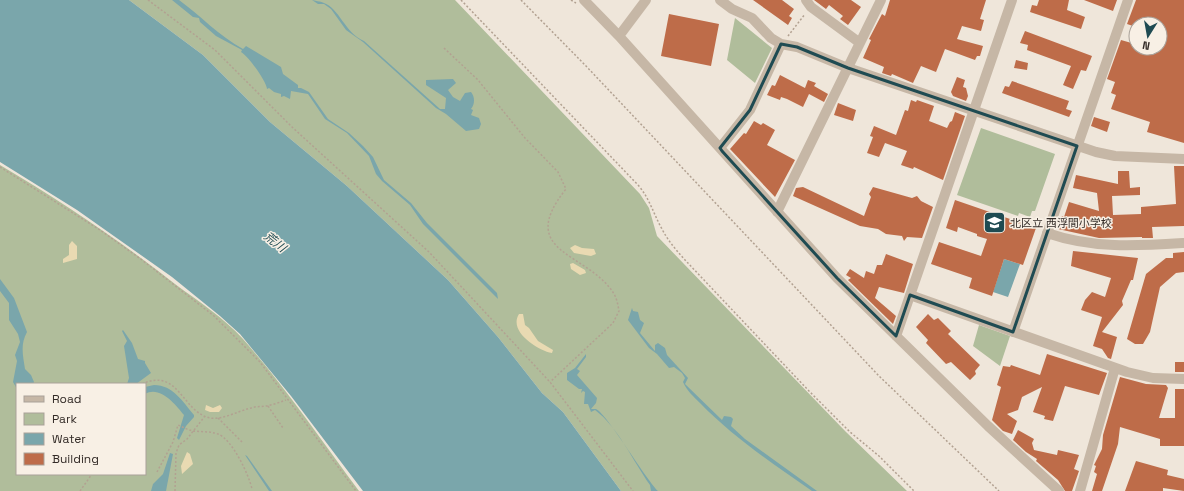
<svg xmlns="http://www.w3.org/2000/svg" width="1184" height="491" font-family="'Space Grotesk','Noto Sans JP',sans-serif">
<rect width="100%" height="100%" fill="#efe6da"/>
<path fill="#b0bd9b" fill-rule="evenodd" d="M129,0H455L640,194L649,208L657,236L846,432L907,491H621L563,412L542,393L498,337L448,280L347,186L270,122L203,55Z
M735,18L772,48L755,83L727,60Z
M981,128L1055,154L1035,211H1032L1030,217L1019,213L1018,216L957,195Z
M0,165C61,201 119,240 175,284C198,301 224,318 243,339C285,387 321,440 359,491H0ZM17,384H145V474H17Z
M979,325L1010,336L1000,366L973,346Z"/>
<path fill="#e9dab2" d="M72,241L77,246V259L63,263V259L69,255V245Z
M575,245L582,248L594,249L596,254L591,256L574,253L570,248Z
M573,263L585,270L586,273L580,275L571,269L570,264Z
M519,314H523L525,325L529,328L538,341L553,350L552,353C537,350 508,331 519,314Z
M206,405L213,408L220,405L222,408L219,412H210L205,410Z
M187,452L190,454L193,464L182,474L181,466Z"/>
<path fill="#7aa6ab" d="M0,0H129L203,55L270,122L347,186L448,280L498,337L542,393L563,412L621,491H363L291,396L240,334L220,316L172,277L77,210L0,162Z
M172,0H179C201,16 219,36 243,49L246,46L281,67L283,74L298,85V88H301L309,92L328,119L349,133L363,146L373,157L384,180L411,203L427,223L497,293L498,299L423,224L410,205L382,181L376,174L369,156L347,133L325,119L308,94L291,91L290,99L284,96L281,97V94L274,92L269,88L267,89C267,82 249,57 241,52L242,50L216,36L200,22L199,18L193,17Z
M312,0C315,1 320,1 324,3C339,8 345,33 364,41L440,109H445L446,98L426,85V80L453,79L456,83L448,90L453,97L460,101L465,93L471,92C475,97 475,104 471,109L473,110L471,115L479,118L481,124L479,129L466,131L446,114L436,108L363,42L346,30L331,9L324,4H318Z
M1004,259L1020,264L1008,297L993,292Z
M0,279L14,298L27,332C20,345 23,355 25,369L31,375L34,382L33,384H17V389L13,382L17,361L15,355L20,342L18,334L9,320V303L0,291Z
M632,308L633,311L638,312L640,320L644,323L640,333L655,351V345L658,343L665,348L667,355L688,378L685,384L722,420L724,416L731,417L733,419L731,426L745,439L817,491H812C773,464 733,437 700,403C694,397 687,391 683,382L685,378L682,373L674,367L669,368L657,354L649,348L628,320Z
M123,330L132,343L138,359L145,361V363L151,373L136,384H127L129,378L124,346L127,341L122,331Z
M586,354V357L577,369L580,371L577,375L597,398L596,403L591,409C592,409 594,409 596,409C607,414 645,478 658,491H651L650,485C633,461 618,427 595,410L591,412L588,404H584L585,392L583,391L581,393L582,389H579L567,380V373L575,368Z
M154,385C173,385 183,402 194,415V417L186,426L179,440L177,438L184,415C176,405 160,385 145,394V387Z
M170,453L173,454L166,491H151L153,484L163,474Z
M245,455L247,456L272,491H269Z"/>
<path fill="#be6c49" d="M753,0H782L794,9L789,16L792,18L788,25Z
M814,0H851L861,7L848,25L840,19L843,16L829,5L826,9Z
M890,0H986L980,19L984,20L981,31L962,26L957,39L983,46L980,56H977L975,60L945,49L936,72L921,66L913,83L892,74L891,76L882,73L884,67L863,58L871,40L869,39L882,14L885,16Z
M1039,0H1069L1067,10L1085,17L1081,29L1030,12L1032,5L1037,6Z
M1084,0H1117L1113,11Z
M1136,0H1184V143L1147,132L1150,122L1111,109L1116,95L1111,93L1115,82L1107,79L1121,40L1135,44L1134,48H1146L1159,52L1165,36L1160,34V24H1136V27L1127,24Z
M669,14L719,24L711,66L661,56Z
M1025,31L1092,56L1086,71L1081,70L1073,89L1063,85L1071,66L1027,50L1028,45L1020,43Z
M1016,60L1028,63L1027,70L1014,68Z
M780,75L805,88L808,80L816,83L814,86L828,94L824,102L809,94L803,107L787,99L781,97L780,100L767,95L772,85L775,86Z
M957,77L965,80L963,87L966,88L968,96L966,101L953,96L951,92Z
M1012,81L1069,101L1066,109L1072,111L1069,117L1002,93L1005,86L1009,87Z
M911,100L916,102L917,100L934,106L929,121L947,128L950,122L952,121L955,112L965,116L943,180L914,167L913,169L901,165L907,151L885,143L879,157L867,153L873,137L870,136L874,126L896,135L905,110L908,111Z
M838,103L856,110L853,121L834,115Z
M1094,117L1110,122L1107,132L1091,126Z
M754,121L761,125L763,123L775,130L767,145L795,160L775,197L730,149L744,133L746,134Z
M1174,166H1184V226L1152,227L1153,238H1142V237L1099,238L1058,229L1062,216L1064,217L1069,202L1099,211L1097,193L1073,188L1076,175L1118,184V171H1129L1130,188L1140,187V195L1112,196L1113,215L1141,214V207L1176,204Z
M803,187L864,216L871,197L869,194L873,187L912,198L917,196L921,201L933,207L922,238L907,237L904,241L902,236L886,234L878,229L860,226L793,196L796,188Z
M955,200L1036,228L1023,265L1004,259L992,296L969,288L972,278L931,264L939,242L981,256L987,239L977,236V234L958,227L957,232L946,228Z
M1073,251L1138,258L1133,280H1131L1122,301L1123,305L1102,332L1117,337L1111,359L1108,358L1102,349L1093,346L1102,317L1081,310L1085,300L1092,292L1105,297L1111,278L1071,266Z
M1184,252V272L1176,273L1160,287L1150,332L1143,344H1135L1127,339L1146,274L1166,258H1173V253Z
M886,254L913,264L904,293L879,287L875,298L896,316L893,324L848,280L851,278L846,275L850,269L864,278L866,271L874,274L877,265H882Z
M928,314L934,320L938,318L951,331L948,334L980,365L975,371L976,374L970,380L951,362L946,364L926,343L928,340L916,327Z
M1047,354L1107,373L1099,395L1065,386L1053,421L1044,419L1045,416L1033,412L1042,387L1022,397L1018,410L1007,414L1017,421L1012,434L1003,431L992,420L1001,387L997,385L1003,366L1010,367L1011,365L1040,375Z
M1175,362H1184V372H1175Z
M1120,377L1146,384L1166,385L1168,388L1159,418H1175V389H1184V446H1160V439L1120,427L1118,444L1102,491H1092L1097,474L1094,472L1096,466L1094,465L1102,449L1103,435Z
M1018,430L1034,439L1032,443L1034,450L1057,455L1058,450L1079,455L1074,469L1079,471L1072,491H1065L1058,480L1036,461L1037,459L1026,452L1013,440Z
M1136,461L1168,470L1167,475L1184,479V491L1163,488V491H1125Z"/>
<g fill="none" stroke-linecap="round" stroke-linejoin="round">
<path stroke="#b2a191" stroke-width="1.5" stroke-dasharray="2 2" stroke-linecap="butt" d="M148,0L215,50L292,127L429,252L550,382L633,491
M461,0L638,185C650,199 653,213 662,229C668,241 677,251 686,261L809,391L850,432L879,456L914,491
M521,0L586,66L879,376L999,491
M571,0L576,3
M788,36L805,14
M444,48L478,80L525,138L558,172L566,189C514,254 589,252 614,294C617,299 618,305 619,311L613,323L550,382
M0,167L100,230L142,260L214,316L260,362L356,491
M142,384C179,367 182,412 210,418C223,420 238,411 251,408C256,406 261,407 266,406C273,405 280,402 286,400
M268,406L283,428
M218,418L242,442
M157,472L173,442L178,425C183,427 188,430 193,431C201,432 209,431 218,434C232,439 249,475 252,489
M80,491L92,474
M175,491L176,453L179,445L187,439L205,416"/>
<path stroke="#c6b7a6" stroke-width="10" d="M584,0L619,36L837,278L988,426L1059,491
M720,0L732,9L752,18L771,38L781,44L797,47L848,68L1096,152L1115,156L1184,159
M806,0L811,7L860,43
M619,36L646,0
M720,148L750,110L781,44
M777,212L881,0
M1047,233C1093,249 1137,246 1184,243
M910,295L1127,372L1153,378L1184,379
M1013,332L1128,0
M896,336L1012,0
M1080,491L1115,368"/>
</g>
<path fill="none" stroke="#1f4b52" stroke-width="3" stroke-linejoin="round" d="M781,44L797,47L848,68L1077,146L1013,332L910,295L896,336L837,278L722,151L720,148L750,110Z"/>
<defs>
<symbol id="school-square" viewBox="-11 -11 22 22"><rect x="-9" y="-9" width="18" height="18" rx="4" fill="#1f4b52" stroke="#f8f0e5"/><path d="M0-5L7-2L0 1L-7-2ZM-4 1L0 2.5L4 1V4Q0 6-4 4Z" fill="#fff"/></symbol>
</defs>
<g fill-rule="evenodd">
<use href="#school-square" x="982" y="210" width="25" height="25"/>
</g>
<g text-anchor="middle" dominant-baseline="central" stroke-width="3" stroke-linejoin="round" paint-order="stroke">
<g font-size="11" fill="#332b27" stroke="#f8f0e5" text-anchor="start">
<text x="1010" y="223">北区立 西浮間小学校</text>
</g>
<g font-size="12" font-style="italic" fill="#1f4b52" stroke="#f8f0e5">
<text transform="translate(275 242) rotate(38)">荒川</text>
</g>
</g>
<rect x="16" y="383" width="130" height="92" fill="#f8f0e5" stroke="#a9a199"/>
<rect x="24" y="396" width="20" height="6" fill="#c6b7a6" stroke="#a9a199"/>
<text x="52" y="403" font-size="12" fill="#332b27">Road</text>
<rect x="24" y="413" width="20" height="12" fill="#b0bd9b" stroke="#a9a199"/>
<text x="52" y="423" font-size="12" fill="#332b27">Park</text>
<rect x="24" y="433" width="20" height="12" fill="#7aa6ab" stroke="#a9a199"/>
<text x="52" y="443" font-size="12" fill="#332b27">Water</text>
<rect x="24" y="453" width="20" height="12" fill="#be6c49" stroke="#a9a199"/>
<text x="52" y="463" font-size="12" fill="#332b27">Building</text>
<g transform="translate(1148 36) rotate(191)"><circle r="19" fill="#f8f0e5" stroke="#a9a199"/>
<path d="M0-3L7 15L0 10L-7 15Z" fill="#1f4b52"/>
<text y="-6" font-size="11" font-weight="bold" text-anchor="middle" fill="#332b27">N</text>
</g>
</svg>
